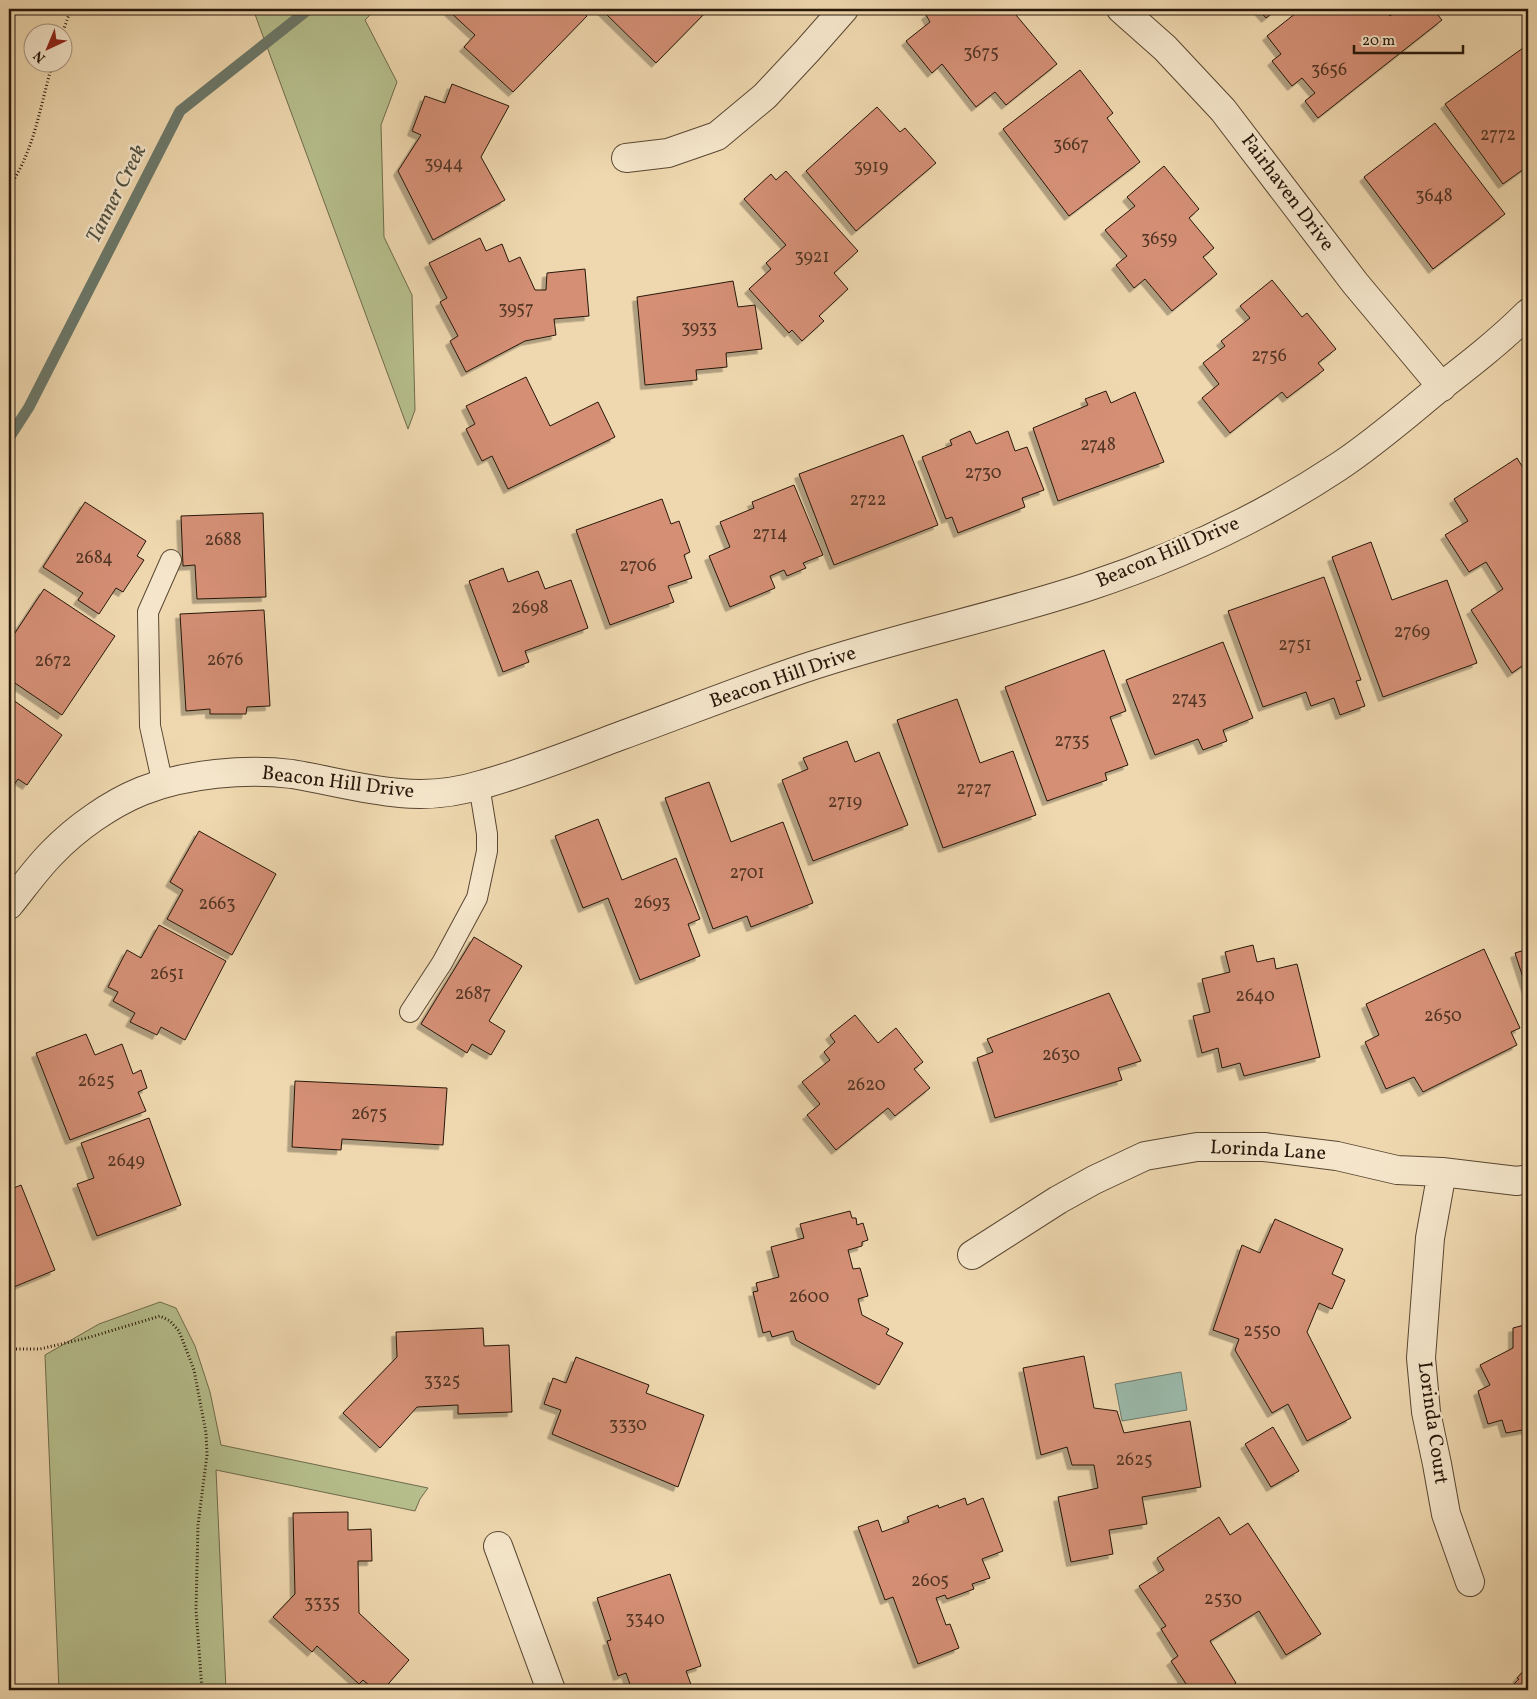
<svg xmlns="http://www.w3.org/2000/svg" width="1537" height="1699" font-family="Vollkorn,serif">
<defs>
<filter id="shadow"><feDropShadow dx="-4.5" dy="4.5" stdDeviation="0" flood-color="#0004"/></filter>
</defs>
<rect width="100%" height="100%" fill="#efd8af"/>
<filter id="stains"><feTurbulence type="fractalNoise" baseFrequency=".004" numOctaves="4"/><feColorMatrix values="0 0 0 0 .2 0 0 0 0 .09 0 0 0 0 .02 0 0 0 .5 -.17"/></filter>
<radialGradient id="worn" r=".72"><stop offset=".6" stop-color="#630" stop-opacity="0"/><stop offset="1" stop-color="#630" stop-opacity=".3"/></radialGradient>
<path fill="#b6bf8d" stroke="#6e6b4c" d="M253,9H376L365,20L397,82L381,125L384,237L412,295L415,410L408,429Z
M160,1302L176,1308L195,1346L210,1392L221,1445L428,1488L420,1499L415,1511L216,1470L226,1690H59L45,1355L99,1324Z"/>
<path fill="#9abaab" stroke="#6c796b" d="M1181,1372L1187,1410L1122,1421L1115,1384Z"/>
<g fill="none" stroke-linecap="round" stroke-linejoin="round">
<path stroke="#6c796b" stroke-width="11" d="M9,438L29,407L180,111L309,9"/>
</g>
<path fill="#d48f74" stroke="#27170a" filter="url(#shadow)" d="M452,9H579L587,16L513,92L464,47L475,35L449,11Z
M601,9H709L656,63Z
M934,9H1011L1057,64L1006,105L995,92L976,107L942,64L932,73L906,41L930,22L926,15Z
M1258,9H1277L1266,18Z
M1301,9H1384L1390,16L1399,9H1433L1442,20L1318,118L1305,101L1315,93L1302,78L1292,86L1272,61L1281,54L1267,36Z
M1523,48L1528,55V166L1503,184L1445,104Z
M1080,70L1113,113L1107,118L1140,162L1069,216L1003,129Z
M452,84L509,106L481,157L505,200L433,240L398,171L421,135L412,131L425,96L445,103Z
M877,107L900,132L905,128L936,163L856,231L806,171Z
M1435,123L1505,214L1433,269L1364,177Z
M1164,166L1199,209L1189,218L1214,248L1203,257L1217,274L1172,311L1145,279L1134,288L1116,265L1127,256L1105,230L1135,206L1127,197Z
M786,171L858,251L834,273L848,289L819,316L824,321L802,341L792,330L789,333L749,289L771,269L766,263L786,245L744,199L771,174L776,180Z
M480,238L486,251L502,244L509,262L520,257L535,290H546L547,273L585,269L589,316L554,319L556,335L525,341L466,372L450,341L458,336L440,302L447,298L429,263Z
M1272,280L1302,317L1307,313L1336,349L1318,363L1324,370L1287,398L1282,392L1230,433L1202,398L1219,384L1203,363L1225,346L1221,341L1250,318L1240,306Z
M733,281L738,307L755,305L762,349L726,353L727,367L696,370L697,380L645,385L637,297Z
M526,377L550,426L598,402L615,437L508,489L492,456L482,461L466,429L475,424L466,406Z
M1106,391L1111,403L1135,392L1164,462L1058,501L1033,428L1088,405L1085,399Z
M970,431L976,444L1008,431L1015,451L1027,447L1044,490L1022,498L1025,507L958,533L952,517L946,519L922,457L952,445L950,440Z
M903,435L938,525L834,565L799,474Z
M1517,458L1528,476V662L1512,673L1471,610L1503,589L1486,562L1469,572L1445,535L1468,521L1454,499Z
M794,485L823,555L803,563L806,568L787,576L784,570L770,576L775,588L730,607L709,556L730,547L720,522L754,508L752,502Z
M662,499L671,524L679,521L690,552L684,555L692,578L668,586L674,602L610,625L576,530Z
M85,502L146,541L137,556L144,560L123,592L116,588L99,614L78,600L83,593L43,567Z
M263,513L266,597L197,599L195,565L183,566L181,516Z
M1371,542L1392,600L1447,580L1477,663L1383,697L1332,557Z
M503,568L508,582L538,571L545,589L571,580L588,628L525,651L529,662L503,672L469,581Z
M1324,577L1361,680L1356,681L1365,706L1340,715L1334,698L1311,706L1306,692L1263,707L1228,611Z
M44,589L115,636L62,715L9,679V642Z
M264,610L270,706L247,707L246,714H210V709L186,711L180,614Z
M1223,642L1253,718L1223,730L1227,741L1203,750L1198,739L1155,755L1126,680Z
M1104,650L1126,711L1110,717L1128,765L1105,773L1107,780L1047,801L1005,687Z
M9,697L62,735L27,785L18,779L9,792Z
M957,699L980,763L1013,751L1036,815L943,848L897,720Z
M847,741L855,762L879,752L908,825L813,861L782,780L808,769L803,758Z
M709,782L731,842L783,822L813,903L751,927L747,916L713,929L665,798Z
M598,819L622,880L676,858L700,919L688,924L700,956L640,980L608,898L583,908L555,836Z
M199,831L276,874L232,955L167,919L183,890L170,882Z
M159,925L226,961L185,1040L161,1027L157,1035L130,1022L135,1013L113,1001L118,992L108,987L127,950L141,958Z
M474,937L522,966L489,1021L505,1031L491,1055L472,1044L467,1053L421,1024Z
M1253,945L1257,962L1274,958L1276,969L1297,964L1320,1057L1244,1076L1240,1063L1222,1068L1218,1048L1202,1053L1193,1016L1210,1012L1202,979L1230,972L1225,952Z
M1484,949L1520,1028L1511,1032L1517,1045L1423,1092L1414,1077L1386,1089L1365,1042L1379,1035L1366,1004Z
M1528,949V993L1515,953Z
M1109,993L1141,1061L1118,1068L1122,1080L995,1118L977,1058L993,1052L987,1039Z
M855,1015L878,1043L896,1028L923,1062L914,1069L930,1088L895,1116L888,1108L836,1150L807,1115L820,1104L802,1082L830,1060L824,1052L835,1042L830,1035Z
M86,1034L95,1055L122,1044L133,1074L141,1070L147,1088L138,1092L146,1111L70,1140L36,1053Z
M295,1081L447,1088L443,1145L342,1139L341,1150L292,1147Z
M149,1118L181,1205L97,1236L77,1184L94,1178L81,1143Z
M21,1185L55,1270L9,1289V1190Z
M850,1211L852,1218H856L857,1225L863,1223L868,1240L862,1242V1246L848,1250L853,1269L860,1268L868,1296L858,1299L862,1315L889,1329L886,1334L903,1343L879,1385L796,1340L793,1331L772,1337L770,1331L763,1333L753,1292L758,1291L756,1283L779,1277L771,1247L804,1238L800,1224Z
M1275,1219L1343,1249L1332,1274L1345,1280L1332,1309L1319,1303L1307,1332L1351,1418L1307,1441L1288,1404L1272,1413L1235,1350L1239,1339L1213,1330L1242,1245L1260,1253Z
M1528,1324V1429L1506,1433L1502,1420L1488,1424L1478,1391L1490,1385L1480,1365L1513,1348V1328Z
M483,1328L484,1346L509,1345L512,1412L458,1414V1405L417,1407L380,1448L343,1413L397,1357L396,1332Z
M1084,1356L1094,1408L1117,1411L1124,1433L1190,1421L1201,1487L1142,1497L1147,1524L1109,1530L1113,1554L1071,1562L1058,1497L1098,1488L1094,1465H1072L1067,1447L1041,1455L1023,1368Z
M576,1357L649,1385L646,1393L704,1415L678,1487L552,1434L561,1410L544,1404L553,1378L566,1383Z
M1273,1427L1299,1471L1271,1487L1245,1444Z
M965,1498L967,1505L983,1498L1003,1551L982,1559L990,1578L972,1584L974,1589L947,1599L945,1595L936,1598L946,1625L950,1624L959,1648L918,1664L893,1597L885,1600L858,1527L878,1520L882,1532L909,1522L907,1517L938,1505L939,1508Z
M348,1512V1530L371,1529L372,1561H358L359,1613L409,1660L383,1690H375L363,1680L359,1684L317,1646L312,1652L273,1617L295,1594L293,1513Z
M1219,1517L1230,1535L1248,1523L1321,1634L1286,1655L1259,1611L1210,1641L1236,1683L1226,1690H1190L1171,1661L1178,1656L1161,1629L1166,1626L1139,1586L1164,1570L1157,1558Z
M670,1574L701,1666L686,1671L693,1690H632L626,1673L618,1676L607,1641L611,1640L597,1598Z
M1528,1666V1690H1516L1512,1686L1519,1679L1517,1678Z"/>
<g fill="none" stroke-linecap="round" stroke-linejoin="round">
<defs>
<path id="service" d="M163,785L150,726L148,612L171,560
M410,1012L442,963L477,898L487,851V834L479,785"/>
<path id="minor" d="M1121,9L1165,48L1223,110L1355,283L1442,387
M626,158L668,153L717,136L765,96L807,51L844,9
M9,905C23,888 36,869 52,853C76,828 110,804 142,791C185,774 246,768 292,774C328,780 364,790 400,793C428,796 458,792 484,784C530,771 575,753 620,736C680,714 741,690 802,669C896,637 993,618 1087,587C1175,558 1261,518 1338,467C1373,444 1405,416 1438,389C1469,365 1500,341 1528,313
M1442,1172L1430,1238L1421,1358L1426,1412L1437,1464L1446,1514L1470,1582
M972,1255L1058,1200L1094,1180L1145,1156L1197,1147H1264L1337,1156L1397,1170L1442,1172L1517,1181L1528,1179
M498,1546L551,1690"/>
</defs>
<use href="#service" stroke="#594733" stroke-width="22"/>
<use href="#minor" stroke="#594733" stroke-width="30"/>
<path stroke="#27170a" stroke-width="3" stroke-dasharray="1 2.5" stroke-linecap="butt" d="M62,34L71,9
M9,187C35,150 40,105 53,62
M9,1349H40L87,1338L160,1316L170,1321L179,1331L194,1370L206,1433L207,1455L198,1525L196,1610L202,1690"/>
<use href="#service" stroke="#f5e6cb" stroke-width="20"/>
<use href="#minor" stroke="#f5e6cb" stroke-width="28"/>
</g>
<g text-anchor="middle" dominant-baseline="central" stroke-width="5" stroke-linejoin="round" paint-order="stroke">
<g font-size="18" fill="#523524">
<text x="981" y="53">3675</text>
<text x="1329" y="70">3656</text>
<text x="1498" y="135">2772</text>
<text x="1071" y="145">3667</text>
<text x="444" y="164">3944</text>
<text x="871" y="167">3919</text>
<text x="1434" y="196">3648</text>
<text x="1159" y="239">3659</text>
<text x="812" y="257">3921</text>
<text x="516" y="309">3957</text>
<text x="699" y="328">3933</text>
<text x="1269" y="356">2756</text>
<text x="1098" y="445">2748</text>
<text x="983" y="473">2730</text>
<text x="868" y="500">2722</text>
<text x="770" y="534">2714</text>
<text x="223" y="540">2688</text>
<text x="94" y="558">2684</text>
<text x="638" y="566">2706</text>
<text x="530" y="608">2698</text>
<text x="1412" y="632">2769</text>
<text x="1295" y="645">2751</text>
<text x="225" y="660">2676</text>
<text x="53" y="661">2672</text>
<text x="1189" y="699">2743</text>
<text x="1072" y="741">2735</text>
<text x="974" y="789">2727</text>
<text x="845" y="802">2719</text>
<text x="747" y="873">2701</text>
<text x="652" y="903">2693</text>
<text x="217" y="904">2663</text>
<text x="167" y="974">2651</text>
<text x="473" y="994">2687</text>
<text x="1255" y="996">2640</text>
<text x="1443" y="1016">2650</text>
<text x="1061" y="1055">2630</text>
<text x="96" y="1081">2625</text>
<text x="866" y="1085">2620</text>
<text x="369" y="1114">2675</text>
<text x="126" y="1161">2649</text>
<text x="809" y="1297">2600</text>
<text x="1262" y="1331">2550</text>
<text x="442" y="1381">3325</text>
<text x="628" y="1425">3330</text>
<text x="1134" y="1460">2625</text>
<text x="930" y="1581">2605</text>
<text x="1223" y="1599">2530</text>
<text x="322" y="1603">3335</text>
<text x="645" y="1619">3340</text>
</g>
<g font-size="20" fill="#27170a" stroke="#f5e6cb">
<text transform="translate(1287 193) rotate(53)">Fairhaven Drive</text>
<text transform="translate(1168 553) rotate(-23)">Beacon Hill Drive</text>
<text transform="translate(783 678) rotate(-19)">Beacon Hill Drive</text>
<text transform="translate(338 783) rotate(7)">Beacon Hill Drive</text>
<text transform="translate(1268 1151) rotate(3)">Lorinda Lane</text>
<text transform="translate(1432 1423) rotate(82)">Lorinda Court</text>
</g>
<g font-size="21" font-style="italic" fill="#4f5042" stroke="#f5e6cb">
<text transform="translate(117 194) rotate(-63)">Tanner Creek</text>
</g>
</g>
<rect width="1537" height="1699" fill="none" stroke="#efd8af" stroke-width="30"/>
<rect x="10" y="10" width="1517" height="1679" fill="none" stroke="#27170a" stroke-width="2.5"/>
<rect x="15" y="15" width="1507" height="1669" fill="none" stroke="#27170a"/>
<g transform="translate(48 48) rotate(224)"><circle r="24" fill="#f5e6cb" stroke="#a3937e"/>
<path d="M0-4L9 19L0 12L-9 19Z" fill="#8f2418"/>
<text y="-8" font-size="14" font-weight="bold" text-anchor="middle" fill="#27170a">N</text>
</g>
<path d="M1354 45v8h109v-8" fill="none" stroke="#27170a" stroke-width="2.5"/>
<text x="1362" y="45" font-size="15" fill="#27170a" stroke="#f5e6cb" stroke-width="4" paint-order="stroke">20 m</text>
<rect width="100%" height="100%" filter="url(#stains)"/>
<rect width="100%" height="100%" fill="url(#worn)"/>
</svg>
